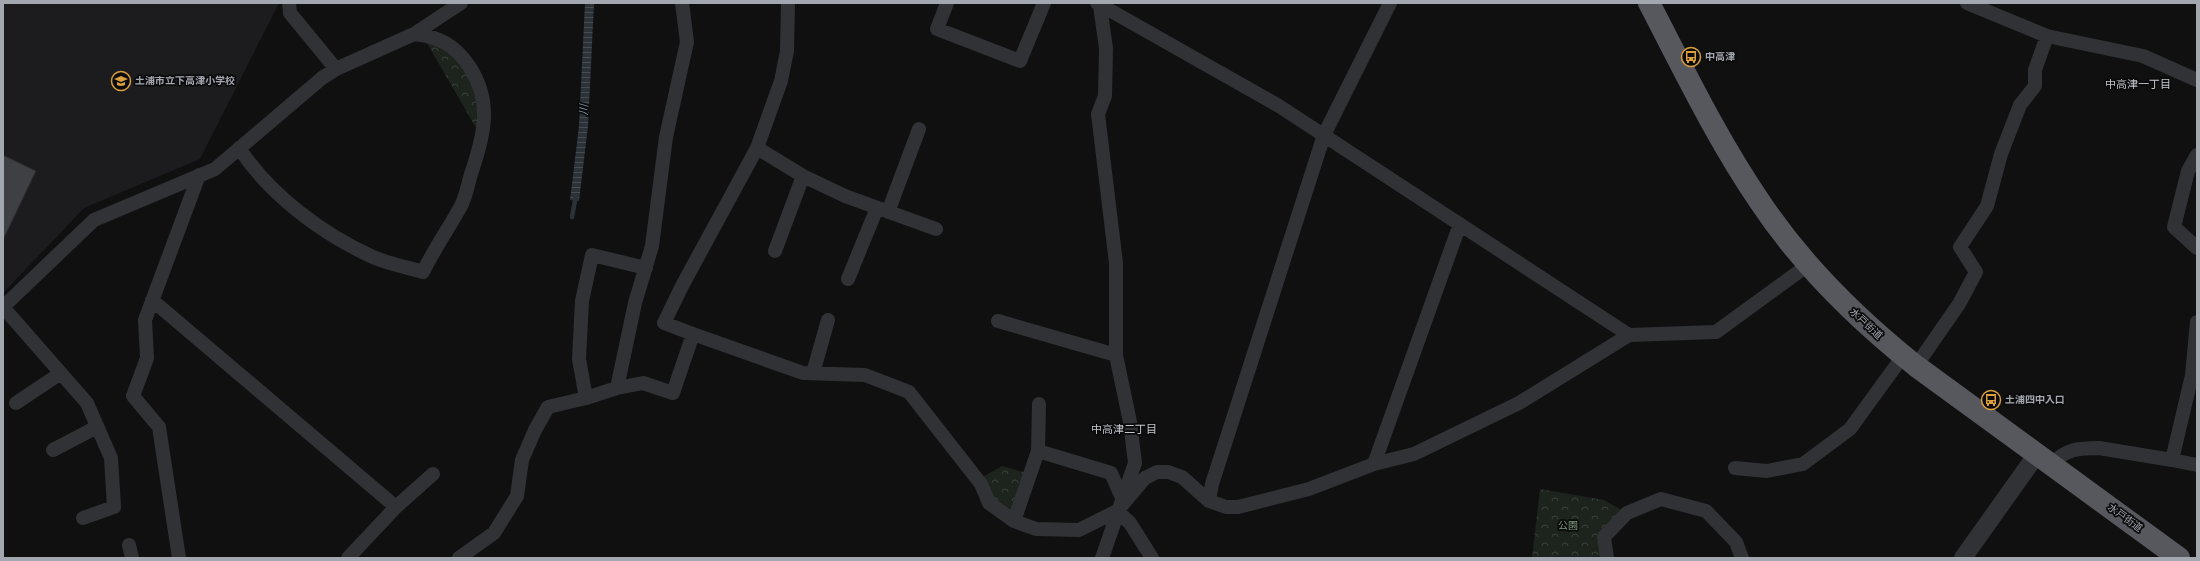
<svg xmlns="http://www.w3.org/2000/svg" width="2200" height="561" font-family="'Source Sans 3','Noto Sans JP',sans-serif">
<defs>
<pattern id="park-crowns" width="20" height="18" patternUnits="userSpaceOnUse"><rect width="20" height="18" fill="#1d231d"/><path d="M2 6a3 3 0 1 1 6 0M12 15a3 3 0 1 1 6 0" fill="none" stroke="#3b403b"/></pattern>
<pattern id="water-rules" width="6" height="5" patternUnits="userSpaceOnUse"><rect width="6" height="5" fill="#2b3238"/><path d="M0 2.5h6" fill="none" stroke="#474d52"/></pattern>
</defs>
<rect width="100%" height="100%" fill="#101011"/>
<path fill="#1c1c1e" d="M3,3H279L200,159L84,208L3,293Z"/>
<path fill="url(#park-crowns)" d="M424,38C470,54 477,90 479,133Z
M1002,466L1027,473L1013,516L993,499L981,478Z
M1540,489L1604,500L1627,513L1604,536L1607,558H1532Z"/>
<path fill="url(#water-rules)" d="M585,3H594L588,126L579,201L570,200L579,126Z"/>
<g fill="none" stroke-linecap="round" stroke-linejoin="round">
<path stroke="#2b3238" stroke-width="4.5" d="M572,217L576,195"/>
</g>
<path fill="#3f4044" stroke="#2a2a2d" d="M3,155L36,171L3,240Z"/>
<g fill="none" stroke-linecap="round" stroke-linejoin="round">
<path stroke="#313235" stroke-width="14" d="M289,3L290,13L336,69
M682,3L687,42L666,137L652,246L635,303L617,388L643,383L673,393L693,334L803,373L865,375L909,392L981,484L989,503L1014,521L1036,529L1079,530L1117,511L1145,478L1157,472H1168L1182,477L1209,501L1226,507H1238L1309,489L1374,464L1414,454L1519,403L1629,335
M947,3L937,29L1020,61L1044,3
M1097,3L1279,106L1629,335L1716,332L1808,265
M1967,3L2047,36L2143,56L2197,80
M1100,6L1106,48L1105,96L1098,114L1116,263V355L1130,422L1135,463L1102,558
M239,148C270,195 322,234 373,257C389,264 407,267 423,272C434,249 449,228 461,206C466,196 468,184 471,174C484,136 493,102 469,66C454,44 439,37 414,34
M757,148L803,176L845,196L936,229
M2197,155L2188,171L2174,227L2197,248
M888,212L919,129
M775,251L803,176
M848,279L877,208
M152,300L396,507L433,474
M3,307L94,220L215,169L322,78L336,69L414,34L461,3
M3,307L87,403L111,458L114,507L83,518
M998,321L1116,355
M2197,322L2192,375L2172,460L2197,465
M693,334L664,323L682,286L757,148L781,81L787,51L788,3
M1916,366L1959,304L1976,272L1960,247L1987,206L2001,154L2020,105L2035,86V70L2047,36
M813,373L828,320
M617,388L586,398L579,359L582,301L592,255L646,268
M16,403L61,373
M53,450L97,427
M1038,451L1111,473L1122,498
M1374,464L1460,224
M2051,464C2067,449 2077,448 2099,448L2172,460
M1735,468L1767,471L1803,464L1850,429L1903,356
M1209,501L1212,484L1324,135L1390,3
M1117,511L1130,523L1152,558
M1014,521L1038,451L1039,404
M129,545L132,558
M179,558L159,427L133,396L147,358L145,320L199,175
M348,558L396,507
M459,558L494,533L517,496L522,460L535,430L548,407L586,398
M1607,558L1604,537L1627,513L1661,499L1706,511L1736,542L1742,558"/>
<path stroke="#313235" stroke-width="18" d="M1963,558L2037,454"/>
<path stroke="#56585d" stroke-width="22" d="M1649,3C1684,70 1717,139 1760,202C1802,265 1857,319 1916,366L2179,558"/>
</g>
<defs>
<symbol id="bus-ring" viewBox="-11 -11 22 22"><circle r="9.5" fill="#0b0b0c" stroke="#da9f3e" stroke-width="1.5"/><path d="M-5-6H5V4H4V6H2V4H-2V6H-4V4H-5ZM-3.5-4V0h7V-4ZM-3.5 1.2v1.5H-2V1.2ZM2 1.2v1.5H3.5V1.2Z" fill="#da9f3e"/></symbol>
<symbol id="school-ring" viewBox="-11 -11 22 22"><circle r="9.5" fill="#0b0b0c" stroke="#da9f3e" stroke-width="1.5"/><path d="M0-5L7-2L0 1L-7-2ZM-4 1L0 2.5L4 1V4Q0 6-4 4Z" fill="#da9f3e"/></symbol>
</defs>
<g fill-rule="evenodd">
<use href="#bus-ring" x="1680" y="46" width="22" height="22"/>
<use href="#school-ring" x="110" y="70" width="22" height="22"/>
<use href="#bus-ring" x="1980" y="389" width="22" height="22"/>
</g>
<g text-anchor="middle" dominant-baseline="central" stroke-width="3.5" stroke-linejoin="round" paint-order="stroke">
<g font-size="10" font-weight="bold" fill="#a3a7b0" stroke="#0b0b0c" text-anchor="start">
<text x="1705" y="57">中高津</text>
<text x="135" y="81">土浦市立下高津小学校</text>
<text x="2005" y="400">土浦四中入口</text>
</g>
<g font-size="10" fill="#a3a7b0" stroke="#0b0b0c">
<text transform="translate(1866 324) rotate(43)">水戸街道</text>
<text transform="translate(2125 518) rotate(36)">水戸街道</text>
</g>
<g font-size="10" fill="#7c997c" stroke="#0b0b0c">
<text x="1568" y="526">公園</text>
</g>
<g font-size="11" fill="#c3c6cd" stroke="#0b0b0c">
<text x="2138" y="84">中高津一丁目</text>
<text x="1124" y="429">中高津二丁目</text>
</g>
<g font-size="11" font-style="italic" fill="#7d96a8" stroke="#0b0b0c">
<text transform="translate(584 110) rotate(-88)">川</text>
</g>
</g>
<rect width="2200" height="561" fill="none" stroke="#a3a7b0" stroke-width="8"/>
</svg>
